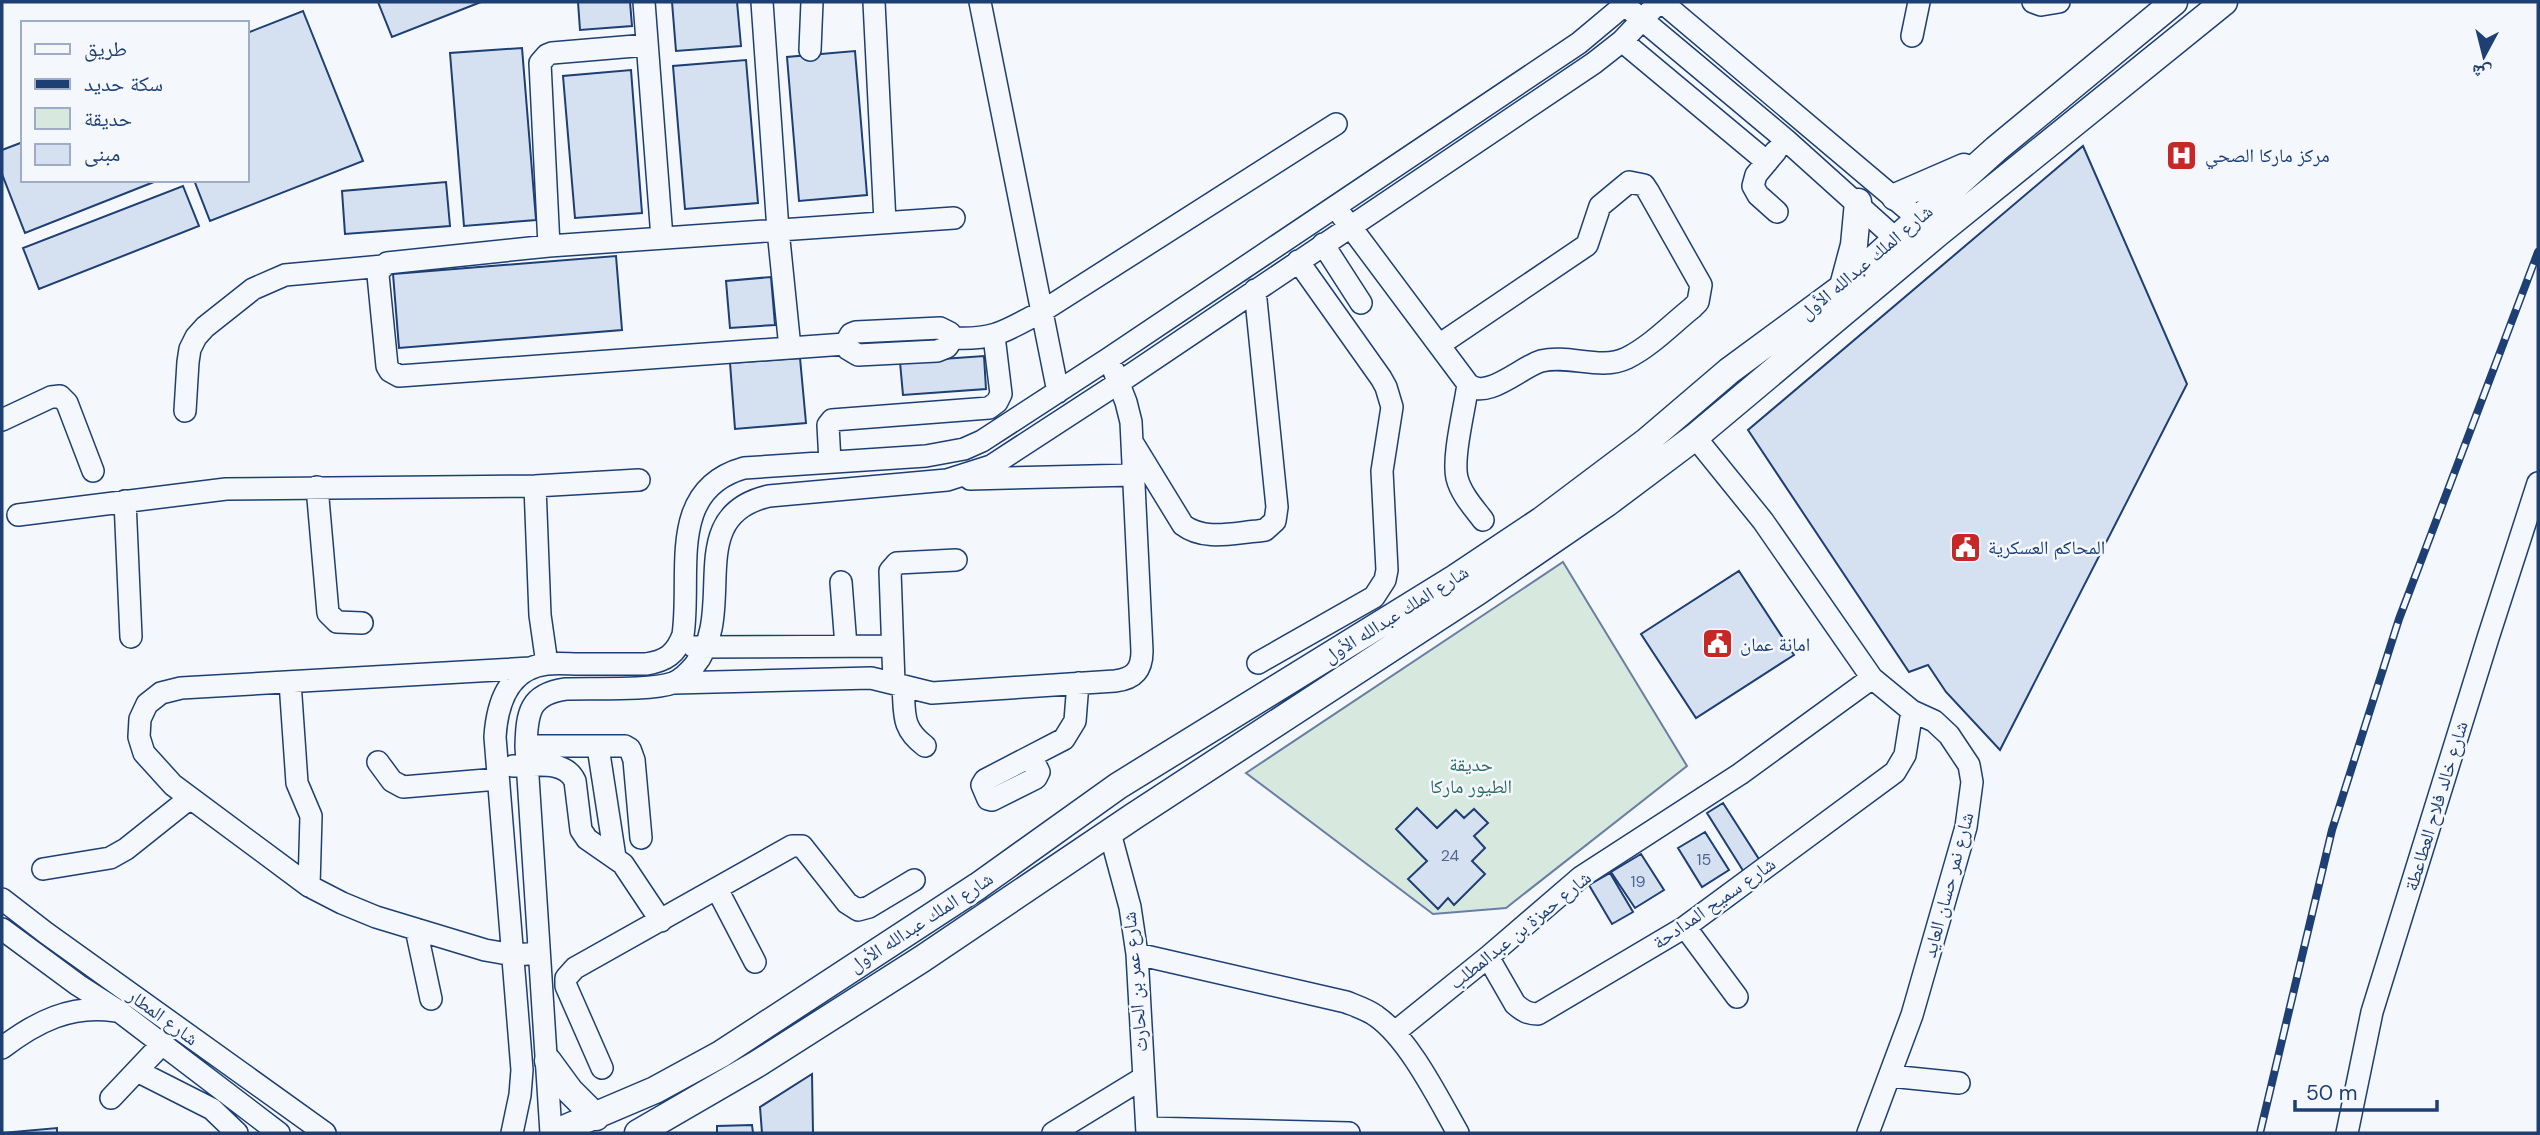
<svg xmlns="http://www.w3.org/2000/svg" width="2540" height="1135" font-family="'DM Sans','Noto Naskh Arabic',sans-serif">
<rect width="100%" height="100%" fill="#f4f7fb"/>
<path fill="#d7e8df" stroke="#687fa3" stroke-width="2" d="M1563,562L1687,766L1506,908L1433,914L1246,773Z"/>
<path fill="#d5e0f0" stroke="#1d3f73" stroke-width="2" d="M378,2H481L392,37Z
M578,2H630L632,26L580,30Z
M672,2H737L741,46L676,51Z
M303,11L363,161L210,221L194,180H247V33Z
M522,48L536,220L464,226L450,53Z
M855,51L867,195L799,201L787,57Z
M746,60L758,203L685,209L673,66Z
M631,70L642,213L575,218L563,76Z
M23,142V180H159L25,233L2,174V150Z
M2083,146L2187,384L2000,750L1946,692L1928,665L1909,672L1748,430Z
M446,182L450,226L345,234L342,191Z
M183,186L199,226L39,289L23,248Z
M616,256L622,330L399,348L393,274Z
M771,277L775,325L730,328L726,281Z
M984,356L986,389L903,395L900,362Z
M800,358L806,423L735,429L730,363Z
M1739,571L1794,655L1696,718L1641,634Z
M1723,803L1764,867L1747,877L1707,813Z
M1417,808L1437,828L1456,810L1464,818L1474,809L1488,823L1474,836L1485,848L1472,861L1485,874L1454,905L1448,898L1438,909L1408,879L1427,861L1396,829Z
M1705,832L1729,870L1702,887L1678,848Z
M1641,854L1664,890L1635,908L1611,872Z
M1610,873L1633,912L1612,924L1589,885Z
M812,1074L813,1133H762L760,1107Z
M752,1125L753,1133H717V1126Z
M57,1128V1133H2Z"/>
<g fill="none" stroke-linecap="round" stroke-linejoin="round">
<defs>
<path id="minor" d="M644,2L662,238
M762,2L778,230L790,348
M874,2L885,222
M980,2L1058,392
M1662,2L1919,219
M2033,2L2041,5L2059,2
M1633,12L1786,140L1896,239
M1912,36L1919,2
M1622,41L1767,162
M810,50L812,2
M1776,151L1756,175L1753,186L1758,195L1777,212
M1342,216L1350,226L1468,384C1486,401 1521,367 1541,361C1570,354 1600,371 1627,358C1651,346 1672,324 1692,308L1698,302L1701,285L1648,191L1644,185L1629,182L1600,206L1587,245L1439,345
M1323,244L1361,303
M549,246L540,63L547,55L552,53L647,45
M845,344L399,376L390,371L387,366L378,275L380,270L387,263L549,246L954,218
M845,344L851,334L856,332L940,328L950,333L953,338C995,340 1005,331 1041,312L1336,124
M845,344L848,349L858,355L937,351L947,347L953,338
M1468,384C1465,407 1452,457 1457,478C1461,494 1474,508 1483,520
M185,411L188,362L190,349L196,337L205,327L253,289L285,275L383,266
M2,420L51,397L60,396L67,403L93,471
M1695,437L1763,521L1872,678L1912,711L1934,721L1949,735L1969,765L1972,782L1966,827L1912,1015L1868,1133
M1134,445L1183,525C1204,541 1233,533 1258,531L1265,530L1275,521L1277,507L1255,290
M830,462L828,425L832,420L989,408L997,402L1001,394L994,336
M970,479L1133,475
M535,486L540,615L547,664
M317,487L328,613L337,622L362,623
M125,501L131,637
M18,515L226,489L535,486L639,480
M841,582L846,646
M694,647L892,646
M1258,663L1374,597L1385,580L1387,570L1382,471L1392,407L1386,387L1381,378L1298,261
M290,682L297,783L311,816L309,886
M674,683L871,678L932,693L1115,681C1134,679 1142,670 1142,651L1131,422L1126,402L1114,371
M894,683L890,571L897,563L956,560
M903,686C905,714 901,728 925,746
M526,746H625L630,749L634,760L641,838
M598,747L615,857
M1032,758L1039,772L1036,778L992,800L988,799L982,785L985,780L1064,739L1075,721L1078,683
M378,762L392,781L403,787L498,779
M513,766C534,766 565,759 575,781L581,830L587,839L623,864L661,921
M1110,833L1130,907L1137,954L1147,1133
M43,869L110,858L126,849L190,798
M717,889L755,962
M2,899L46,933L325,1133
M1685,927L1737,997
M2,929L78,985L120,1012L279,1133
M416,929L431,999
M528,954L514,955L485,950L376,917L342,903L309,886L173,785L144,753L139,737L140,719L147,704L161,693L181,688L530,668
M1137,954L1346,1002C1356,1006 1368,1010 1376,1016C1409,1039 1438,1098 1458,1133
M1488,957L1515,1004C1523,1011 1528,1014 1538,1014L1685,927L1895,772L1905,755L1912,711
M1395,1032L1488,957L1581,877L1740,774L1872,678
M2,1048C36,1022 71,1004 115,1011
M602,1068L566,986V978L575,968L792,846H802L847,903L858,910L869,907L914,880
M137,1071L212,1109L237,1133
M1890,1076L1959,1083
M111,1098L162,1044
M1147,1128L1349,1133
M512,1133L520,1095L522,1070L495,737C497,705 508,668 547,664C558,663 569,664 580,664C602,664 624,664 646,664C666,661 676,654 683,635C692,573 666,490 744,468L926,456L964,449L982,441L1108,359L1579,43L1628,2
M551,1133L526,746C527,713 529,694 566,689C593,688 650,691 673,683C681,680 688,673 694,666C740,611 680,516 769,496L947,480L991,466L1120,382L1594,63L1622,41L1659,2
M1053,1133L1143,1078
M2347,1133L2372,1012L2488,638L2538,483"/>
<path id="major" d="M1895,197L1964,167
M1843,286L1854,245L1858,202
M548,1061L570,1091L596,1117
M554,1133L655,1090L721,1054L978,886L1118,786L1455,578L1542,520L1647,441L1729,371L1843,287L1996,149L2174,2
M638,1133L757,1064L922,959L1134,816L1477,592L1607,503L1695,437L1937,234L2224,2"/>
</defs>
<use href="#minor" stroke="#1d3f73" stroke-width="24"/>
<use href="#major" stroke="#1d3f73" stroke-width="29"/>
<use href="#minor" stroke="#f4f7fb" stroke-width="21"/>
<use href="#major" stroke="#f4f7fb" stroke-width="26"/>
<defs>
<path id="rail" d="M2260,1133L2332,830L2399,619L2538,252"/>
</defs>
<use href="#rail" stroke="#1d3f73" stroke-width="8"/>
<use href="#rail" stroke="#f4f7fb" stroke-width="5" stroke-dasharray="16" stroke-linecap="butt"/>
</g>
<defs>
<symbol id="hospital-square" viewBox="-11 -11 22 22"><rect x="-9" y="-9" width="18" height="18" rx="4" fill="#c62828" stroke="#f4f7fb"/><path d="M-5-5h3v3.5h4V-5h3V5h-3V1.5h-4V5h-3Z" fill="#fff"/></symbol>
<symbol id="civic-square" viewBox="-11 -11 22 22"><rect x="-9" y="-9" width="18" height="18" rx="4" fill="#c62828" stroke="#f4f7fb"/><path d="M-.6-6.5H3V-4.5H.6V-3L4-1V1h2V6H-6V1h2V-1L-.6-3ZM-1.2 2.5V6h2.4V2.5Z" fill="#fff"/></symbol>
</defs>
<g fill-rule="evenodd">
<use href="#hospital-square" x="2164" y="138" width="35" height="35"/>
<use href="#civic-square" x="1948" y="530" width="35" height="35"/>
<use href="#civic-square" x="1700" y="626" width="35" height="35"/>
</g>
<g text-anchor="middle" dominant-baseline="central" stroke-width="5" stroke-linejoin="round" paint-order="stroke">
<g font-size="16" fill="#4b6792">
<text x="1450" y="855">24</text>
<text x="1704" y="859">15</text>
<text x="1638" y="881">19</text>
</g>
<g font-size="19" fill="#1d3f73" stroke="#f4f7fb" text-anchor="start">
<text x="2205" y="155">مركز ماركا الصحي</text>
<text x="1988" y="547">المحاكم العسكرية</text>
<text x="1740" y="644">امانة عمان</text>
</g>
<g font-size="19" fill="#1d3f73" stroke="#f4f7fb">
<text transform="translate(1866 262) rotate(-40)">شارع الملك عبدالله الأول</text>
<text transform="translate(1396 614) rotate(-32)">شارع الملك عبدالله الأول</text>
<text transform="translate(2436 806) rotate(-73)">شارع خالد فلاح العطاعطة</text>
<text transform="translate(1948 885) rotate(-75)">شارع نمر حسان العايد</text>
<text transform="translate(1714 903) rotate(-35)">شارع سميح المدادحة</text>
<text transform="translate(921 922) rotate(-33)">شارع الملك عبدالله الأول</text>
<text transform="translate(1520 930) rotate(-39)">شارع حمزة بن عبدالمطلب</text>
<text transform="translate(1135 982) rotate(-95)">شارع عمر بن الحارث</text>
<text transform="translate(163 1017) rotate(36)">شارع المطار</text>
</g>
<g font-size="19" fill="#2c6c60" stroke="#f4f7fb">
<text x="1471" y="764">حديقة<tspan x="1471" dy="22">الطيور ماركا</tspan></text>
</g>
</g>
<rect width="2540" height="1135" fill="none" stroke="#1d3f73" stroke-width="7"/>
<rect x="21" y="21" width="228" height="161" fill="#f4f7fb" stroke="#9eadc5" stroke-width="2"/>
<rect x="35" y="44" width="35" height="10" fill="#f4f7fb" stroke="#9eadc5" stroke-width="2"/>
<text x="84" y="56" font-size="21" fill="#1d3f73">طريق</text>
<rect x="35" y="79" width="35" height="10" fill="#1d3f73" stroke="#9eadc5" stroke-width="2"/>
<text x="84" y="91" font-size="21" fill="#1d3f73">سكة حديد</text>
<rect x="35" y="108" width="35" height="21" fill="#d7e8df" stroke="#9eadc5" stroke-width="2"/>
<text x="84" y="126" font-size="21" fill="#1d3f73">حديقة</text>
<rect x="35" y="144" width="35" height="21" fill="#d5e0f0" stroke="#9eadc5" stroke-width="2"/>
<text x="84" y="161" font-size="21" fill="#1d3f73">مبنى</text>
<g transform="translate(2484 56) rotate(187)" stroke="#f4f7fb" stroke-width="5" paint-order="stroke">
<path d="M0-5L12 26L0 18L-12 26Z" fill="#1d3f73"/>
<text y="-10" font-size="19" font-weight="bold" text-anchor="middle" fill="#1d3f73">ش</text>
</g>
<path d="M2295 1100v10h142v-10" fill="none" stroke="#1d3f73" stroke-width="3.5"/>
<text x="2306" y="1100" font-size="21" fill="#1d3f73" stroke="#f4f7fb" stroke-width="5" paint-order="stroke">50 m</text>
</svg>
